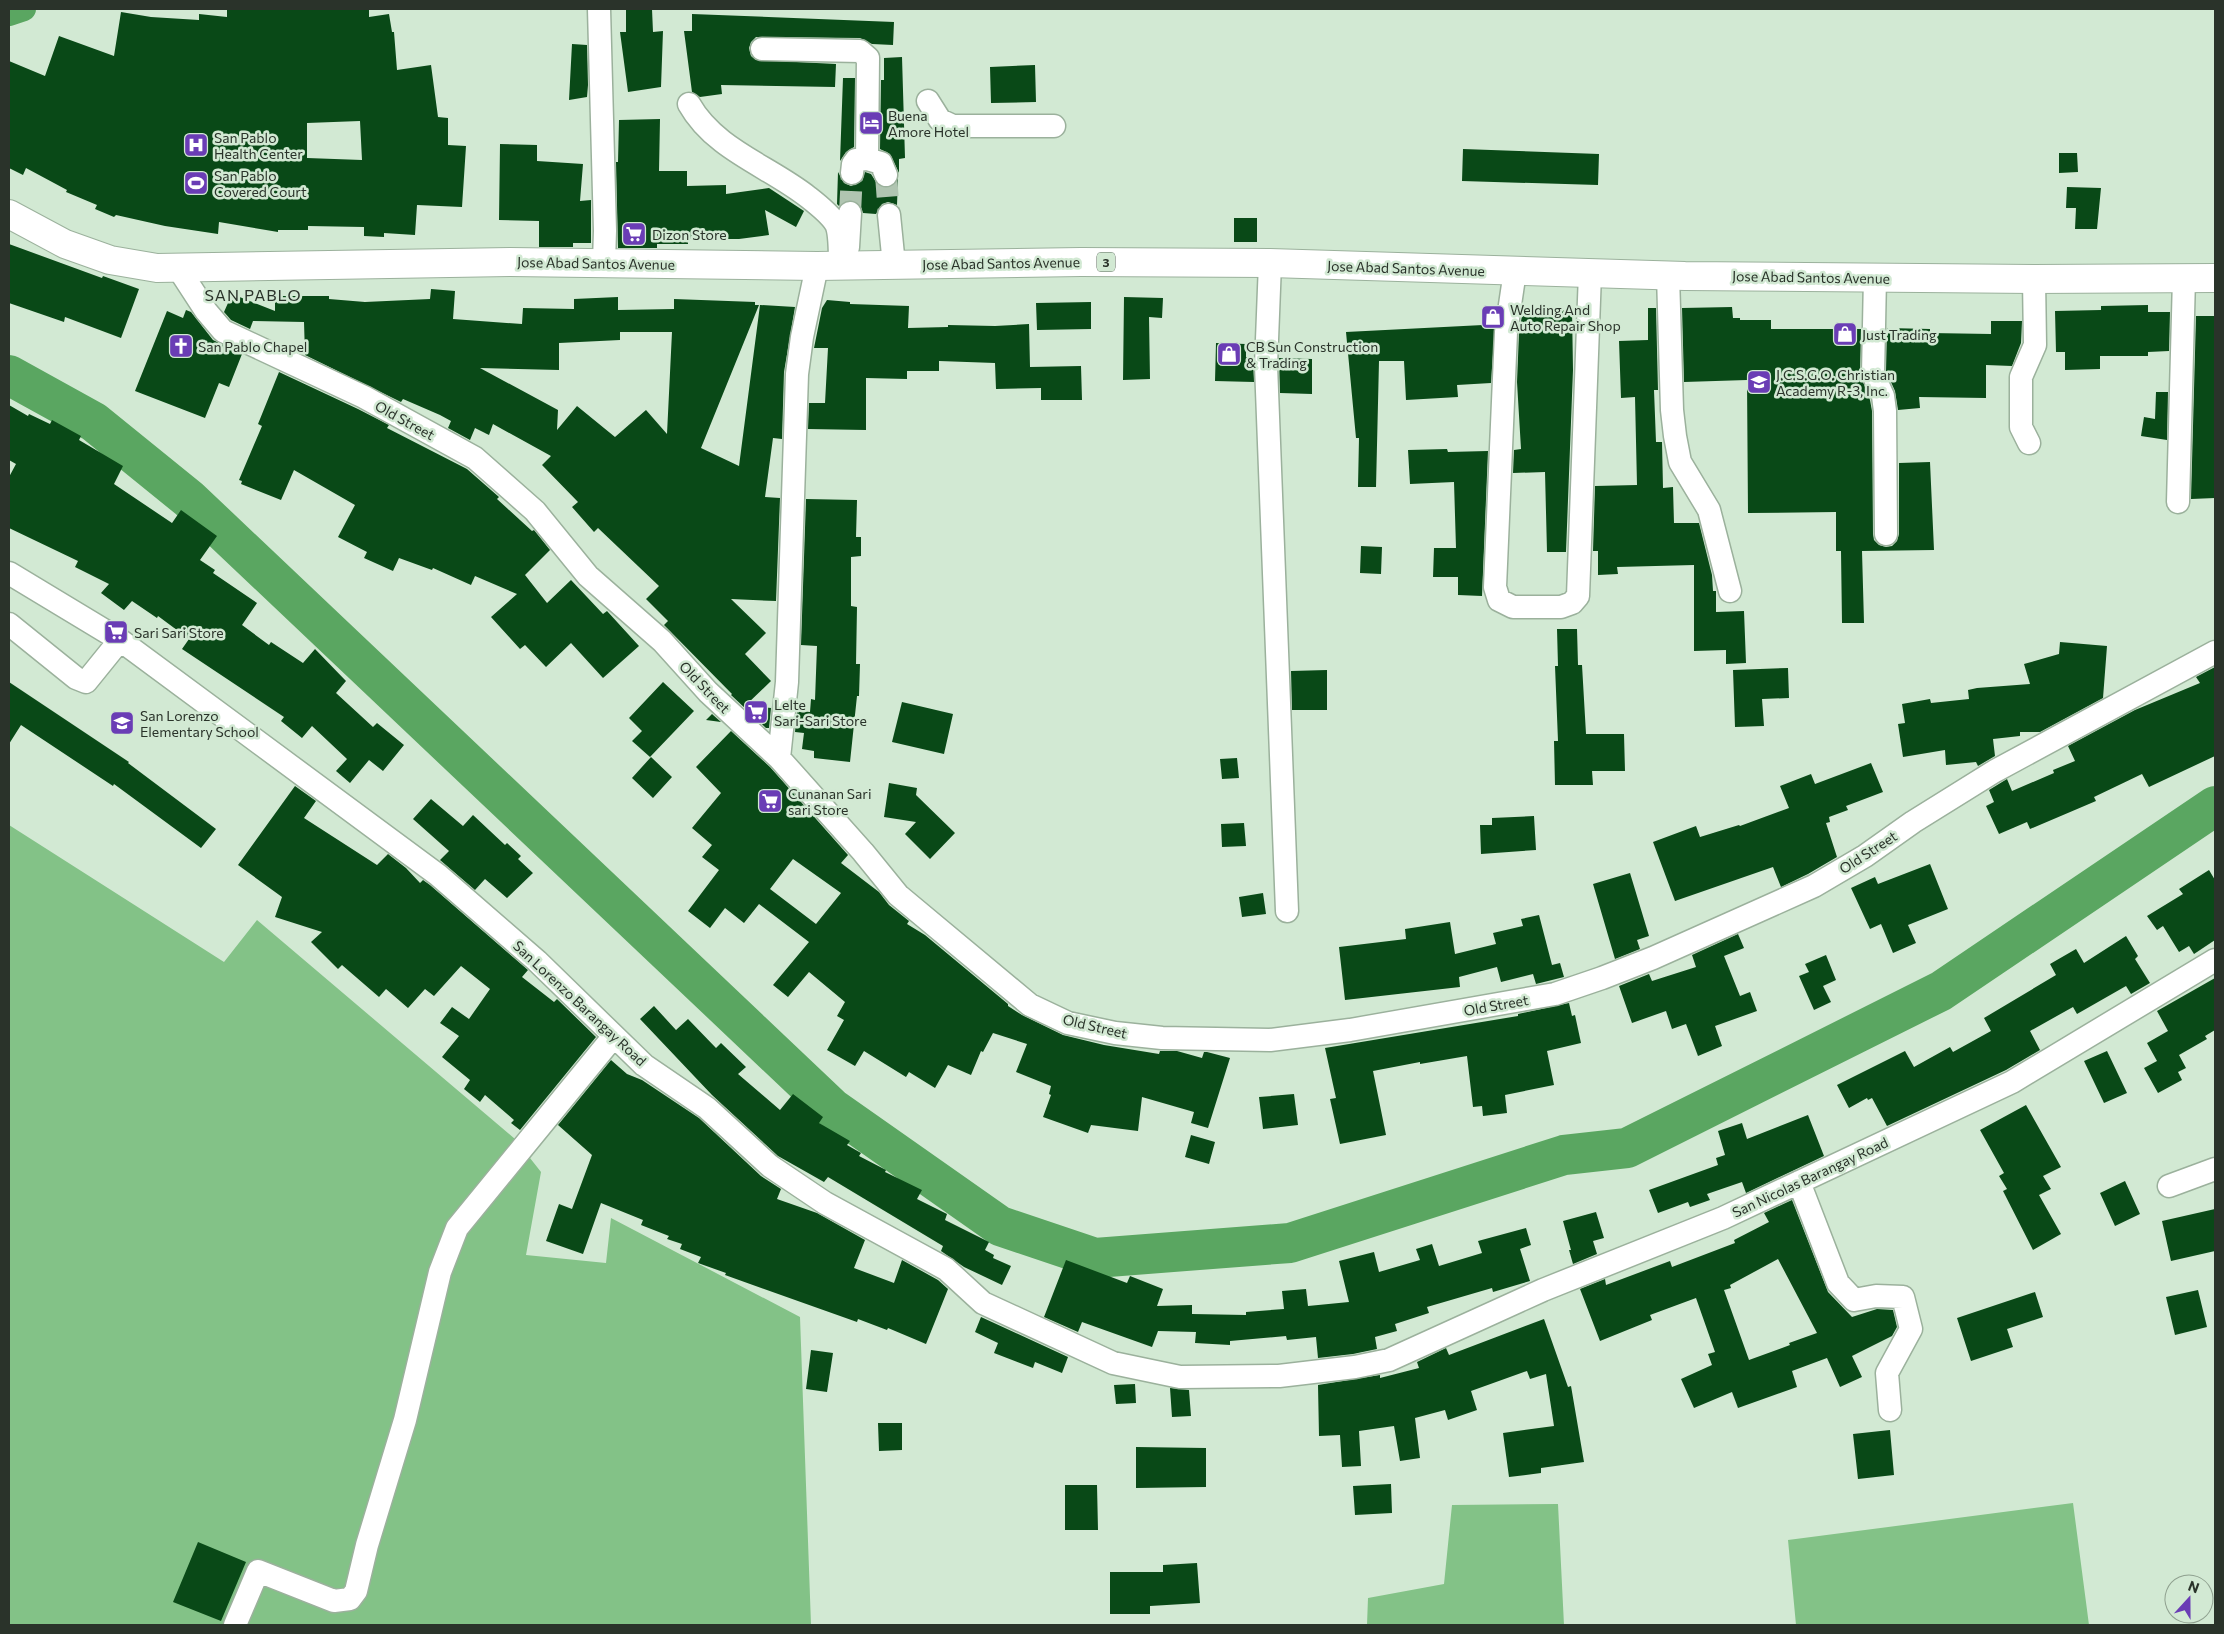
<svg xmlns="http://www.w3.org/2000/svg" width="2224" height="1634" font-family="Commissioner,sans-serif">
<rect width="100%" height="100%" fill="#d2e9d3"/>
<path fill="#83c287" d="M9,825L224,962L257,920L515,1139L541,1172L526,1255L606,1263L611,1218L800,1317L811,1625H9Z
M2073,1503L2089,1625H1796L1788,1540Z
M1558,1504L1564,1625H1367L1368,1598L1444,1584L1452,1505Z"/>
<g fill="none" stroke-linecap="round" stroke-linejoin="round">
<path stroke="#5aa661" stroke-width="24" d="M9,14L24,9"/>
<path stroke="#5aa661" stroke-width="40" d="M9,375L94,422L189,499L832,1108L1000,1226L1095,1258L1290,1243L1564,1155L1627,1148L1941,991L2215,806"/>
</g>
<path fill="#094917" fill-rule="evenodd" d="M227,9H369V17L389,14L392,32H394L397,70L431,65L438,117L448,118V145L466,146L462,207L417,205L415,235L384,233V237L364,236V227L308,226V230H278V232L219,222L218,234L165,226L116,215L114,217L95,209L97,205L66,192L67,190L26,168L23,175L9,168V61L45,76L59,36L114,56L121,12L151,17L199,20V14L227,17ZM360,121L362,160L307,158V123Z
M652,9L653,32L663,31L661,87L628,92L620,32H626V10Z
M692,14L894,22L893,45L872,44L860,38L756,37L751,42L749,48L751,56L756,60L836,64L835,87L721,85L722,94L700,97L692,92L684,31H692Z
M572,44L587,45L588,85L587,97L569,100Z
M902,57L905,158L899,159V173L890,154L880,149L881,80H884V58Z
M1035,65L1036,102L991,103L990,67Z
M843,78H855L854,147L846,152L840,161Z
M660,119L659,171H687V186L726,185V194L769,188L804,211L796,227L765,210L769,235L739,239H688V244H657V248H618L616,162H618L619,120Z
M500,144L537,145V161L583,164L580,201L591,200V243H573V247H539V221L499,220Z
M1463,149L1599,154L1598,185L1462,181Z
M2059,153H2077L2078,172L2059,173Z
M838,172L844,183L851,186L862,181L865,172L871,174L878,185L884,188L891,187L898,178L897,205L888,202L882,204L876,214L863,213L861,207L851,200L844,202L839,206L837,204Z
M2067,187L2101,188L2097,229H2075L2076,208H2066Z
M1234,218H1257V242H1234Z
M9,244L102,278L103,276L139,289L121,338L65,317L64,322L9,303Z
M431,289L455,291L453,319L522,324L523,308L574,309V299L618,297V310L674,309V299L755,302V305H759L701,448L739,466L760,305L795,307L784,372L782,439L773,438L765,497L780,498L776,601L731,599L766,633L745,654L771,681L746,705L771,708L769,728H766L731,695L732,694L664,625L668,621L646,599L659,586L598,528L594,532L572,507L578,502L542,465L551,456L493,424L489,435L475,428L470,440L448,428L451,421L440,415L403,399L401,402L305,355L304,322L253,321L250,329L231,320L224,312L232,294L275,311V296H329V299L365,302L430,299ZM620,332H672L667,434L646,410L615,437L577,406L557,430L558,410L480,368L559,370V343L620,340Z
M1124,297L1163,298L1162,318L1149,317L1150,379L1123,380Z
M827,300L850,302V304L909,306L908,328L948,327V325L995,326L1029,324L1030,367L1081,366L1082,400H1041V388L996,389L995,363L939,361V371H907V379L866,378V430L808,429L809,403H825L828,348H814L822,308Z
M1091,302V329L1037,330L1036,303Z
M2148,305V312H2170L2169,351L2148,352V356H2100V369L2065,370V352H2056L2055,311L2101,310V306Z
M1732,307L1733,318H1740V320H1771V329H1861L1860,374L1870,400L1872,411L1873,534L1874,540L1879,545L1886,547L1892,546L1897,541L1899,534V463L1930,462L1934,550L1862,551L1864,623H1842L1841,551H1836V512L1748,513L1747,380L1684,382L1682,308Z
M1648,308H1656L1658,390H1654L1656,442H1662L1663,488L1673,487L1674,523H1699L1712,575L1713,591H1716V612L1744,611L1746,663L1726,664V650L1694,651V565L1617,567L1618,574L1598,575V551H1593L1595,486L1637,485L1635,397L1621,398L1619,341L1648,340Z
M186,310L191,312L213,340L242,354L229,387L219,383L205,418L135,391L167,311L183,318Z
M1483,310H1496L1491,383L1457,385L1458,397L1406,400L1404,361H1379L1376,487H1358L1359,438H1356L1346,332L1483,325Z
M1523,310H1572L1573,370L1566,552H1547L1545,472L1513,473L1514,450L1521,449L1517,382L1519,333Z
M2196,316H2215V498L2191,499Z
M1991,321H2022L2021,343L2012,366L1986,365V398L1919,397L1920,408L1898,410L1895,391L1886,371L1887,328L1930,329V333L1991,334Z
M1216,343L1246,344V357H1253L1254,382L1215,381Z
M1279,358L1312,359V394L1280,393Z
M279,372L358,409L389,425L387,428L467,469L499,497L497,499L532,531L534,530L550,550L525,575L547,603L571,580L603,614L607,611L639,646L603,678L571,643L546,667L525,645L520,649L491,617L517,594L475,576L471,585L433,568L432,570L399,558L393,571L364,558L367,552L338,537L355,505L294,470L281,500L241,484L242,481L239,480L262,426L258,424Z
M2156,392H2168L2167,440L2141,436L2144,417L2155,419Z
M9,405L28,416L29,414L50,424L52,420L81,436L79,440L123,466L114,484L172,523L181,510L217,536L200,560L215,570L213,573L257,603L242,625L269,645L271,642L303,663L315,649L346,681L336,693L373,727L377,723L404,745L383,771L369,760L350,783L336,771L347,759L312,726L302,738L281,721L284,717L182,649L189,639L158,616L157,618L132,601L124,610L101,593L109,584L75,567L78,561L9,528V477L16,464L9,460Z
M1447,449L1448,452L1488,451L1482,596L1458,595V577H1433L1434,548H1456L1454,482L1410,484L1408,450Z
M806,499L857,500L856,537H861V556L851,557V606L857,607L856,664H860L859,696H857L850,762L814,758V751L802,749L804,733L795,732L797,711L810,712L811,699L815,700L817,646L801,645Z
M1361,546L1382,547L1381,574L1360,573Z
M1557,629H1577L1578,665H1582L1586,734H1624L1625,771H1592L1593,785H1555L1554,741H1558L1555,666H1558Z
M2060,642L2107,646L2103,698L2040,732H2020V736L1993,739L1995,756L1978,766L1976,762L1946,765L1945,750L1903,757L1898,724L1905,723L1902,704L1930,699L1931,703L1969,699L1968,690L1977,688L2030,684L2024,664L2059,654Z
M2215,667V756L2149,787L2142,774L2094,797L2096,801L2030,829L2027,822L1999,834L1986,806L1994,802L1989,790L2007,779L2012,791L2054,773L2053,770L2075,761L2068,746L2135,710L2200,683L2196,677Z
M1788,668L1789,698L1762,699L1764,726L1735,727L1733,670Z
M1327,670V710H1292L1291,671Z
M9,682L129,762L128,763L216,829L201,848L114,784L113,786L21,725L9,744Z
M663,682L694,711L650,757L632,741L642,731L629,718Z
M902,702L953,714L944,754L892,742Z
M712,714L721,722L706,720Z
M731,731L770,767L848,855L841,863L879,892L889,905L909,921L907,924L925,935L1008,1004V1006L1022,1015L1063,1035L1104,1045L1159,1054L1160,1051H1177L1202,1058L1204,1052H1207L1230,1058L1208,1128L1191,1123L1194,1112L1142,1097L1138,1131L1091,1125L1088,1133L1043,1117L1051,1095L1049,1094L1051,1086L1016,1072L1027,1044L993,1033L983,1052L981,1051L971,1075L948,1065L935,1088L909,1072L906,1077L864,1051L855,1066L827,1050L844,1020L837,1016L845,1002L809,972L788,997L773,985L809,942L759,904L744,923L725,908L710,928L688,911L719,870L702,857L712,845L692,828L721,793L696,767ZM793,859L841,893L816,924L770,889Z
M651,757L672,777L653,798L632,778Z
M1237,758L1239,778L1222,779L1220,759Z
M1871,763L1883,792L1846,806L1848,810L1829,817L1830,822L1826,823L1837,857L1808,874L1781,887L1773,867L1675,901L1653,842L1696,826L1700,837L1739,825L1740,826L1789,808L1780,786L1811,774L1815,784Z
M889,783L917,788L916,795L955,833L930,859L905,834L916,822L884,817Z
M295,786L316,801L304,818L377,865L388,854L406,868L420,883L423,880L430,885L528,970L522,977L554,1002L557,999L596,1037L520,1130L511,1123L514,1120L485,1095L480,1102L464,1089L470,1080L442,1057L459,1036L440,1023L452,1007L469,1019L490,989L461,966L434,996L425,989L408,1008L386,989L379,997L342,965L338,969L311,942L322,932L275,917L282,897L238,865Z
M431,799L463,826L473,815L505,845L507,843L521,856L518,859L533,873L507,898L485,879L475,890L440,860L449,851L413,819Z
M1534,816L1536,850L1481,854L1480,825H1492V818Z
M1244,823L1246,846L1222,847L1221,824Z
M1930,864L1948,909L1908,925L1916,943L1893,953L1881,924L1870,929L1851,888L1875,877L1878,884Z
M2209,870L2215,880V940L2194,954L2189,946L2179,952L2163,926L2157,930L2147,916L2183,894L2179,889Z
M1630,873L1649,936L1637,940L1640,949L1615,959L1593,884Z
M1263,893L1266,914L1242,917L1239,897Z
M1539,915L1552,965L1560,963L1564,977L1536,984L1533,974L1501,982L1497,967L1459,977L1460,987L1345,1000L1339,947L1406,939L1405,929L1450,922L1455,954L1496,944L1493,933L1523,926L1521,919Z
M1738,934L1744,948L1724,956L1740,996L1750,992L1757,1011L1715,1026L1722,1046L1698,1056L1686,1024L1672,1029L1666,1011L1632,1023L1619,986L1649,974L1652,981L1696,967L1692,955Z
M2126,936L2138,956L2135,959L2150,983L2131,994L2126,986L2077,1014L2073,1007L2030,1031L2040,1050L2006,1070L1887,1126L1872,1098L1868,1100L1867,1098L1849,1108L1837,1085L1905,1051L1914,1067L1950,1047L1953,1052L1991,1031L1984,1018L2056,975L2050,964L2076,949L2084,963Z
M1826,955L1836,980L1823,986L1831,1002L1814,1010L1799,976L1809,972L1805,964Z
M2215,978V1030L2205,1036L2207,1039L2179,1055L2186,1068L2178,1072L2182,1080L2158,1093L2144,1068L2157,1061L2147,1043L2168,1031L2157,1011Z
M1569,1003L1572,1016L1575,1015L1581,1043L1547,1051L1554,1085L1505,1095L1507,1113L1483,1116L1482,1106L1473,1107L1467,1056L1420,1064V1062L1373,1071L1386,1135L1340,1144L1330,1099L1336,1098L1325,1048L1518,1016V1014Z
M654,1006L676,1030L688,1019L716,1048L721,1043L746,1067L738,1074L780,1110L793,1094L823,1117L819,1123L850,1141L847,1145L861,1153L859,1156L886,1170L885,1172L922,1190L917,1199L947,1214L945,1220L989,1242L985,1250L994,1255L993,1258L1011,1266L1002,1285L964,1267L941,1251L943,1246L828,1177L824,1182L778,1156L712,1095L640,1019Z
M2107,1051L2127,1093L2104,1103L2084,1061Z
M611,1060L627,1074L642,1080L699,1118L761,1176L781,1189L777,1199L817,1213L865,1240L854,1268L894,1283L902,1260L938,1280L948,1289L926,1344L888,1328L887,1330L858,1319L857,1322L725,1275L726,1273L698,1263L701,1257L680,1249L682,1244L667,1239L669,1236L641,1225L643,1220L601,1203L583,1254L546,1241L559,1204L572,1209L592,1155L558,1125Z
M1294,1094L1298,1125L1263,1129L1259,1097Z
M2026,1105L2061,1167L2043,1176L2051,1189L2039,1195L2061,1234L2033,1250L2003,1191L2007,1189L1999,1176L2004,1173L1980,1130Z
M1808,1115L1824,1156L1746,1193L1742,1182L1707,1194L1710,1200L1690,1207L1688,1202L1658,1213L1649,1190L1718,1165L1716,1158L1725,1155L1718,1131L1742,1123L1747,1139Z
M1191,1135L1215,1142L1209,1164L1185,1157Z
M2125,1181L2140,1214L2115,1226L2100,1193Z
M1792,1200L1828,1292L1852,1317L1877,1309L1893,1310L1897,1327L1892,1336L1852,1356L1862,1377L1840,1387L1827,1358L1792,1371L1797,1387L1738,1408L1732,1392L1694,1408L1681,1379L1712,1365L1708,1354L1715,1352L1696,1298L1650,1315L1652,1320L1600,1341L1580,1289L1605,1279L1606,1285L1670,1261L1672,1267L1735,1243L1734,1240L1769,1222L1764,1213ZM1778,1259L1817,1333L1789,1343L1790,1345L1749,1360L1724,1290L1731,1288L1730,1285Z
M2215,1209V1251L2171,1261L2162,1221Z
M1596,1212L1604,1238L1593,1241L1597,1254L1573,1264L1569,1250H1571L1563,1221Z
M1526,1228L1531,1245L1520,1249L1530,1281L1493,1292L1492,1288L1427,1307L1429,1313L1395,1324L1397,1331L1375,1337L1377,1349L1353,1354L1318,1358L1316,1337L1287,1340L1286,1336L1230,1341V1345L1195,1343L1196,1332L1158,1331L1152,1347L1082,1322L1078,1332L1044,1317L1066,1260L1127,1283L1130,1276L1163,1289L1157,1306L1192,1305V1314L1246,1315V1312L1284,1309L1282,1291L1306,1289L1308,1306L1349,1302L1339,1261L1374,1252L1379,1272L1420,1260L1416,1249L1432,1244L1439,1266L1482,1253L1478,1241Z
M2198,1290L2207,1327L2175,1335L2166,1297Z
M2035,1292L2043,1317L2007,1329L2013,1347L1971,1361L1957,1318Z
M981,1317L1068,1357L1062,1373L1035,1362L1033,1368L994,1353L998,1343L975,1332Z
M1544,1319L1568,1387L1571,1386L1584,1462L1541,1468V1473L1509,1477L1503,1433L1554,1426L1546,1374L1530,1379L1527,1371L1471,1391L1477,1410L1448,1420L1445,1410L1415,1418L1420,1458L1400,1461L1394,1426L1359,1431L1361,1466L1342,1467L1340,1435L1319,1436L1318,1385L1380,1375V1378L1419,1368L1417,1362L1446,1348L1449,1355Z
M811,1350L833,1353L827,1392L806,1389Z
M1135,1384L1136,1403L1116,1404L1114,1385Z
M1170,1388L1189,1390L1191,1416L1172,1417Z
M878,1423H902V1450L879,1451Z
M1890,1430L1894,1475L1858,1479L1853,1434Z
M1136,1447L1206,1448V1487L1136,1488Z
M1391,1484L1392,1513L1355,1515L1353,1486Z
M1065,1485H1097L1098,1530H1065Z
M198,1542L246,1562L221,1621L173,1602Z
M1197,1563L1200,1603L1150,1606V1614H1110V1572H1163V1565Z"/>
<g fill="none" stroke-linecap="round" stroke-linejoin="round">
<path stroke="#b0c5b1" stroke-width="22" stroke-dasharray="22 11" stroke-linecap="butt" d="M886,175L889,215
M850,213L852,173"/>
<defs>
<path id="minor" d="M599,9L605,231L604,262
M762,49L860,51L868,58L867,159
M928,101L940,120L953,126H1054
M689,104C715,150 769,166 808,197C817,204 830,214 836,224C840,232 840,255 840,265
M852,173L853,164L856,160L867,159L881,163L886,175
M889,215L894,265
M848,247L850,213
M1270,263L1266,365L1287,911
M178,268L206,311L223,331L364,397L475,458L535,511L588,576L662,641L708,692L779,758L863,852L898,895L1030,1005L1068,1023L1115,1033L1162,1038L1270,1040L1350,1030L1555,994L1602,978L1653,958L1814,886L1865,856L1913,822L1995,771L2215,652
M1515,271L1506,332L1495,587L1499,600L1513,607H1561L1572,603L1578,596L1590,273
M1668,275L1672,410L1675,436L1680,462L1709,510L1730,591
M1875,277L1873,374L1883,396L1885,411L1886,534
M2029,443L2021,427V377L2035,345L2034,279
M2178,502L2184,278
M9,573L120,640L438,875L537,961L644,1065L707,1108L770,1166L825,1203L946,1269L983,1303L1113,1363L1180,1377L1279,1376L1355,1367L1389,1360L1543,1290L1723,1218L2012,1082L2215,960
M9,624L76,678L86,682L120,640
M779,758L787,682L797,374L802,337L817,266
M1799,1182L1838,1283L1854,1300L1876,1296L1903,1297L1911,1329L1887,1373L1890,1410
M2169,1186L2215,1169
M235,1625L258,1571L334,1601L350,1599L356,1591L367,1545L405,1420L440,1272L457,1228L614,1036"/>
<path id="highway" d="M9,214L65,244L110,260L157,268L510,262L817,266L1081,262L1270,263L1685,276L2034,279L2215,278"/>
</defs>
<use href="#minor" stroke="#9bb19c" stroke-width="25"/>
<use href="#highway" stroke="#9bb19c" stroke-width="30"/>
<use href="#minor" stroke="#fff" stroke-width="22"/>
<use href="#highway" stroke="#fff" stroke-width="28"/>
</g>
<defs>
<symbol id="hotel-square" viewBox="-11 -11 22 22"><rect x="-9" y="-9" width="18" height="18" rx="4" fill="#6a3db5" stroke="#d2e9d3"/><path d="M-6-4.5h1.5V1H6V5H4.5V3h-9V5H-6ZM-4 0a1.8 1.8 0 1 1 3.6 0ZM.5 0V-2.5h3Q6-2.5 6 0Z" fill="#fff"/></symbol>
<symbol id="hospital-square" viewBox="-11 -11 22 22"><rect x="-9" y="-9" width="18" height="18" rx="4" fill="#6a3db5" stroke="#d2e9d3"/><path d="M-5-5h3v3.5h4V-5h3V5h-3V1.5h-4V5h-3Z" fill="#fff"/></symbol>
<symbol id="stadium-square" viewBox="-11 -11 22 22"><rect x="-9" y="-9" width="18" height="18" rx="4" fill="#6a3db5" stroke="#d2e9d3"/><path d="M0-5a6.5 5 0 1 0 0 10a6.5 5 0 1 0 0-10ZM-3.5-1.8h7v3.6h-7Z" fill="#fff"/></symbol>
<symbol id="supermarket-square" viewBox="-11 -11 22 22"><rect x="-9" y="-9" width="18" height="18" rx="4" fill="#6a3db5" stroke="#d2e9d3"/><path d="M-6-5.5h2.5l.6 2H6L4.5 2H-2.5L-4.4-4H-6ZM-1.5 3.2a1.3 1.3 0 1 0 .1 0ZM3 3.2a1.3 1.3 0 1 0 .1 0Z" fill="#fff"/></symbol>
<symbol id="shop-square" viewBox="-11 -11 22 22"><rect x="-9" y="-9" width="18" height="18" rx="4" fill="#6a3db5" stroke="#d2e9d3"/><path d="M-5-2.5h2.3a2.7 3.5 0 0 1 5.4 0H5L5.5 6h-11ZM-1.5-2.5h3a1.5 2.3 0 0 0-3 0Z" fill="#fff"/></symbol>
<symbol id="church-square" viewBox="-11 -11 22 22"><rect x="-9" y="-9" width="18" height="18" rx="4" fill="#6a3db5" stroke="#d2e9d3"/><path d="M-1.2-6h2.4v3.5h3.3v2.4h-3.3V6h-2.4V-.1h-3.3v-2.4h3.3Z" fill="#fff"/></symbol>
<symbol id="school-square" viewBox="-11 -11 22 22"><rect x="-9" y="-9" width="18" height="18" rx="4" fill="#6a3db5" stroke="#d2e9d3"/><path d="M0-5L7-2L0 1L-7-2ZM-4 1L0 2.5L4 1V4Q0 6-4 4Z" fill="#fff"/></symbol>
</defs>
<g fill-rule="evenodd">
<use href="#hotel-square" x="857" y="109" width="28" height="28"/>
<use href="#hospital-square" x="182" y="131" width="28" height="28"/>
<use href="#stadium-square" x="182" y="169" width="28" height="28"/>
<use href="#supermarket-square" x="620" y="220" width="28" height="28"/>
<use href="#shop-square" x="1479" y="303" width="28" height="28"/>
<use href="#shop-square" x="1831" y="320" width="28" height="28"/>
<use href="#church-square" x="167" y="332" width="28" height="28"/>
<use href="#shop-square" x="1215" y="340" width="28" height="28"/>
<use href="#school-square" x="1745" y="368" width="28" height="28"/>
<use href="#supermarket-square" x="102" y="618" width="28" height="28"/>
<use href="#supermarket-square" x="742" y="698" width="28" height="28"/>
<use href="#school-square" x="108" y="709" width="28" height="28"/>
<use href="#supermarket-square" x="756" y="787" width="28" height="28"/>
</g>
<g text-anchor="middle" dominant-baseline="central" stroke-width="5" stroke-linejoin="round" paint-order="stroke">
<rect fill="#d2e9d3" stroke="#5c6a5d" stroke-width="1" x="1097" y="252.5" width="18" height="19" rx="4"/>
<g font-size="12" font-weight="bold" fill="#2a332a">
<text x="1106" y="262">3</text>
</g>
<g font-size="14" fill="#2a332a" stroke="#d2e9d3" text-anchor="start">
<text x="888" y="115">Buena<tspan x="888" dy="16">Amore Hotel</tspan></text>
<text x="214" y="137">San Pablo<tspan x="214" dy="16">Health Center</tspan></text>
<text x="214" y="175">San Pablo<tspan x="214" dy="16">Covered Court</tspan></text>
<text x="652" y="234">Dizon Store</text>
<text x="1510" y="309">Welding And<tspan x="1510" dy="16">Auto Repair Shop</tspan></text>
<text x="1862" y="334">Just Trading</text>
<text x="198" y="346">San Pablo Chapel</text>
<text x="1246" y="346">CB Sun Construction<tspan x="1246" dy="16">&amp; Trading</tspan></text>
<text x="1776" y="374">J.C.S.G.O. Christian<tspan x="1776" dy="16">Academy R-3, Inc.</tspan></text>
<text x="134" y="632">Sari Sari Store</text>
<text x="774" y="704">Lelte<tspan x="774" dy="16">Sari-Sari Store</tspan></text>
<text x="140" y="715">San Lorenzo<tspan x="140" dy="16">Elementary School</tspan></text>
<text x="788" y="793">Cunanan Sari<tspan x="788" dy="16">sari Store</tspan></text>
</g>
<g font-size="14" fill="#2a332a" stroke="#d2e9d3">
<text transform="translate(596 263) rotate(1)">Jose Abad Santos Avenue</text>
<text transform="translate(1001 263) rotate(-1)">Jose Abad Santos Avenue</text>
<text transform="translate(1406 268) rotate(2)">Jose Abad Santos Avenue</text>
<text transform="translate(1811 277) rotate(1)">Jose Abad Santos Avenue</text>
<text transform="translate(405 420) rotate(29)">Old Street</text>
<text transform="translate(705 687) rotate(46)">Old Street</text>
<text transform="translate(1868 852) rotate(-33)">Old Street</text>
<text transform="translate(580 1003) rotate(43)">San Lorenzo Barangay Road</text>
<text transform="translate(1496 1005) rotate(-10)">Old Street</text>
<text transform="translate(1095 1026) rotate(13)">Old Street</text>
<text transform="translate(1810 1177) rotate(-25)">San Nicolas Barangay Road</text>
</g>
<g font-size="16" letter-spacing="1" fill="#2a332a" stroke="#d2e9d3">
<text x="253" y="294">SAN PABLO</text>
</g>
</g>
<rect width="2224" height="1634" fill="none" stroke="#2a332a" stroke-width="20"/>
<g transform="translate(2189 1599) rotate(21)"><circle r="24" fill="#d2e9d3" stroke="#8fa08f"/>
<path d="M0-4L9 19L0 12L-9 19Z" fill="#6a3db5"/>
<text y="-8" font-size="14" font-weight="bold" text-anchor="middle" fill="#2a332a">N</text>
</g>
</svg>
